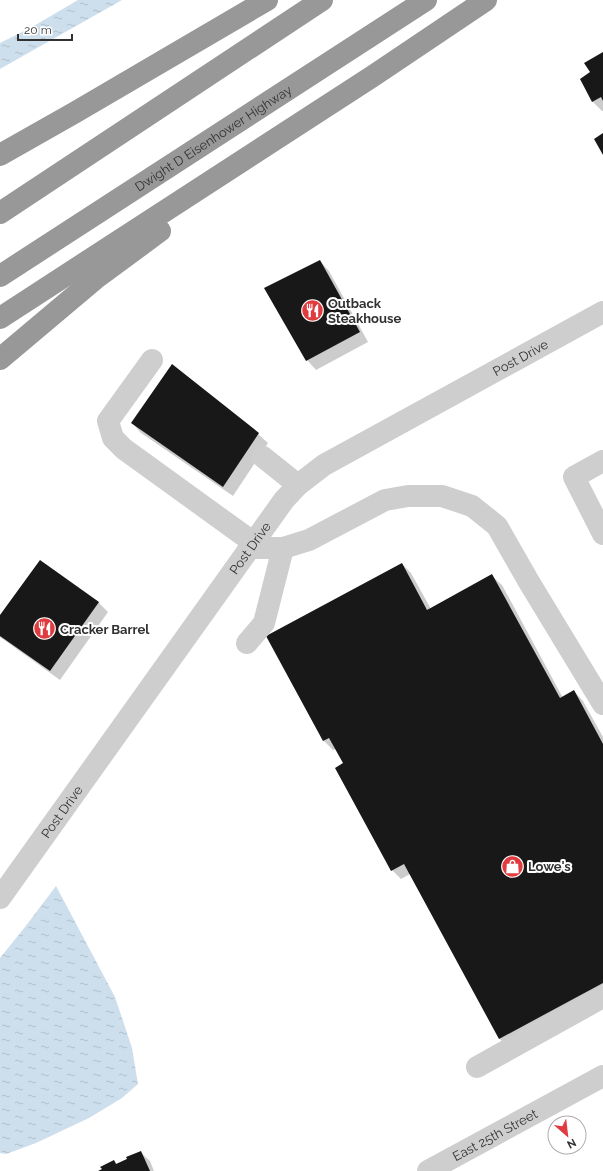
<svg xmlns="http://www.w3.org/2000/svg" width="603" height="1171" font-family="Raleway,sans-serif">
<defs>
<pattern id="water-ripples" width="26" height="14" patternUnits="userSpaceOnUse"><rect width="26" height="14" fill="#cddeec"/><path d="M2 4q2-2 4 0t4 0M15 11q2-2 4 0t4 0" fill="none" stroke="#b0bfcb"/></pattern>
</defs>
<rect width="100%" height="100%" fill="#fff"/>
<path fill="url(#water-ripples)" d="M78,0H122L0,69V43L32,27Z
M56,886L115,997L132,1048L138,1084L122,1098L89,1118L36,1143L6,1154L0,1153V958L25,927Z"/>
<path fill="#0003" d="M603,53V111H602L593,102L582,80L591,73Z
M320,261L329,271L368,342L316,370L307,360Z
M132,423L258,434L268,443L233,496L141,433Z
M40,561L99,603L108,612L60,680L0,637V616Z
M402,564L411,573L431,609L492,576L502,585L563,698L574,691L583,701L603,737V997L509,1048L500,1039L410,874L401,879L392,870L344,764L336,749L333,750L324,741L268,637Z
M140,1152L150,1161L154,1171H100L114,1161L117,1164Z"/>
<path fill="#181818" d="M603,52V101L601,97L592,102L580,79L590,72L584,63Z
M603,133V155L594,139Z
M320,260L360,332L306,361L264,288Z
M172,364L259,433L223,487L131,423Z
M40,560L99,602L50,671L0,636V615Z
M402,563L427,610L492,574L560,698L574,690L603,744V983L499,1039L404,864L391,871L335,768L343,763L329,738L323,741L266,636Z
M141,1151L150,1171H98L102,1169L100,1167L114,1160L116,1164L127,1159L126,1157Z"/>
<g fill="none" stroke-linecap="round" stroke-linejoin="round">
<g stroke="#cecece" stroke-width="22">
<path d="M152,360L108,421L113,438L124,449L254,543"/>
<path d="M263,457L298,485"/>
<path d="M603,461L574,477L603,534"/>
<path d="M251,548H283L309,540L385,500L408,496H442L472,506L497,526L529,582L603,704"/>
<path d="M247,643L264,623L283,548"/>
<path id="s1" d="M0,898L284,500L298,485L324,465L603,312"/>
<path d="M477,1067L603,997"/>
<path id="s2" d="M428,1171L603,1076"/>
</g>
<g stroke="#989898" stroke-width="22">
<path d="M0,155L74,113L267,0"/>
<path d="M0,213L322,0"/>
<path id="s3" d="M0,276L426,0"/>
<path d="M0,318L373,76L486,0"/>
<path d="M0,359L95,279L160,231"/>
</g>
</g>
<defs>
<symbol id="restaurant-disc" viewBox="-11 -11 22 22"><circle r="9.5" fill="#e03b3f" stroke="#fff"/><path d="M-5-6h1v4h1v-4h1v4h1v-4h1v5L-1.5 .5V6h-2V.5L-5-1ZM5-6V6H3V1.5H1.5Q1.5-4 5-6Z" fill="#fff"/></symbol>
<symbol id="shop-disc" viewBox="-11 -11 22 22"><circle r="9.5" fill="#e03b3f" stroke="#fff"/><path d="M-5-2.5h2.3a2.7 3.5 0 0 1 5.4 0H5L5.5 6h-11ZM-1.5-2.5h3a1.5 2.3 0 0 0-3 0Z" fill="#fff"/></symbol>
</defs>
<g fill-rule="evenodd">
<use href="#restaurant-disc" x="300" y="298" width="25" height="25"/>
<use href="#restaurant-disc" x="32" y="616" width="25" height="25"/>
<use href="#shop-disc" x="500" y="854" width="25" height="25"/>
</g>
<g text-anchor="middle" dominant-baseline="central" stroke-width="4" stroke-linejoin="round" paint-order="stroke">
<g font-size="13" fill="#313131" stroke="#fff">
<text stroke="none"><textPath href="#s3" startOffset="254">Dwight D Eisenhower Highway</textPath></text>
<text stroke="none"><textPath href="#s1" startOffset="766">Post Drive</textPath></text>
<text stroke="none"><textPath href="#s1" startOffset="430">Post Drive</textPath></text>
<text stroke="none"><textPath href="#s1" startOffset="106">Post Drive</textPath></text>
<text stroke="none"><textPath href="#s2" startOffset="76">East 25th Street</textPath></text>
</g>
<g font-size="13" font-weight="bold" fill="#313131" stroke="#fff" text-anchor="start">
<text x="328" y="303">Outback<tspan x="328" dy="15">Steakhouse</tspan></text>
<text x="60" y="629">Cracker Barrel</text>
<text x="528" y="866">Lowe's</text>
</g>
</g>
<g transform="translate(567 1135) rotate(152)"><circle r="19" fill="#ffffff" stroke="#adadad"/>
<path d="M0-3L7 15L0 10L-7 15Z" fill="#e03b3f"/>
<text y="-6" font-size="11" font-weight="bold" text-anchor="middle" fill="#313131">N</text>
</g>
<path d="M18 34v6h54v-6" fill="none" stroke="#313131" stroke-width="2"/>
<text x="24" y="34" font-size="12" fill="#313131" stroke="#ffffff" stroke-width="3" paint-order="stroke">20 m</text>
</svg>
